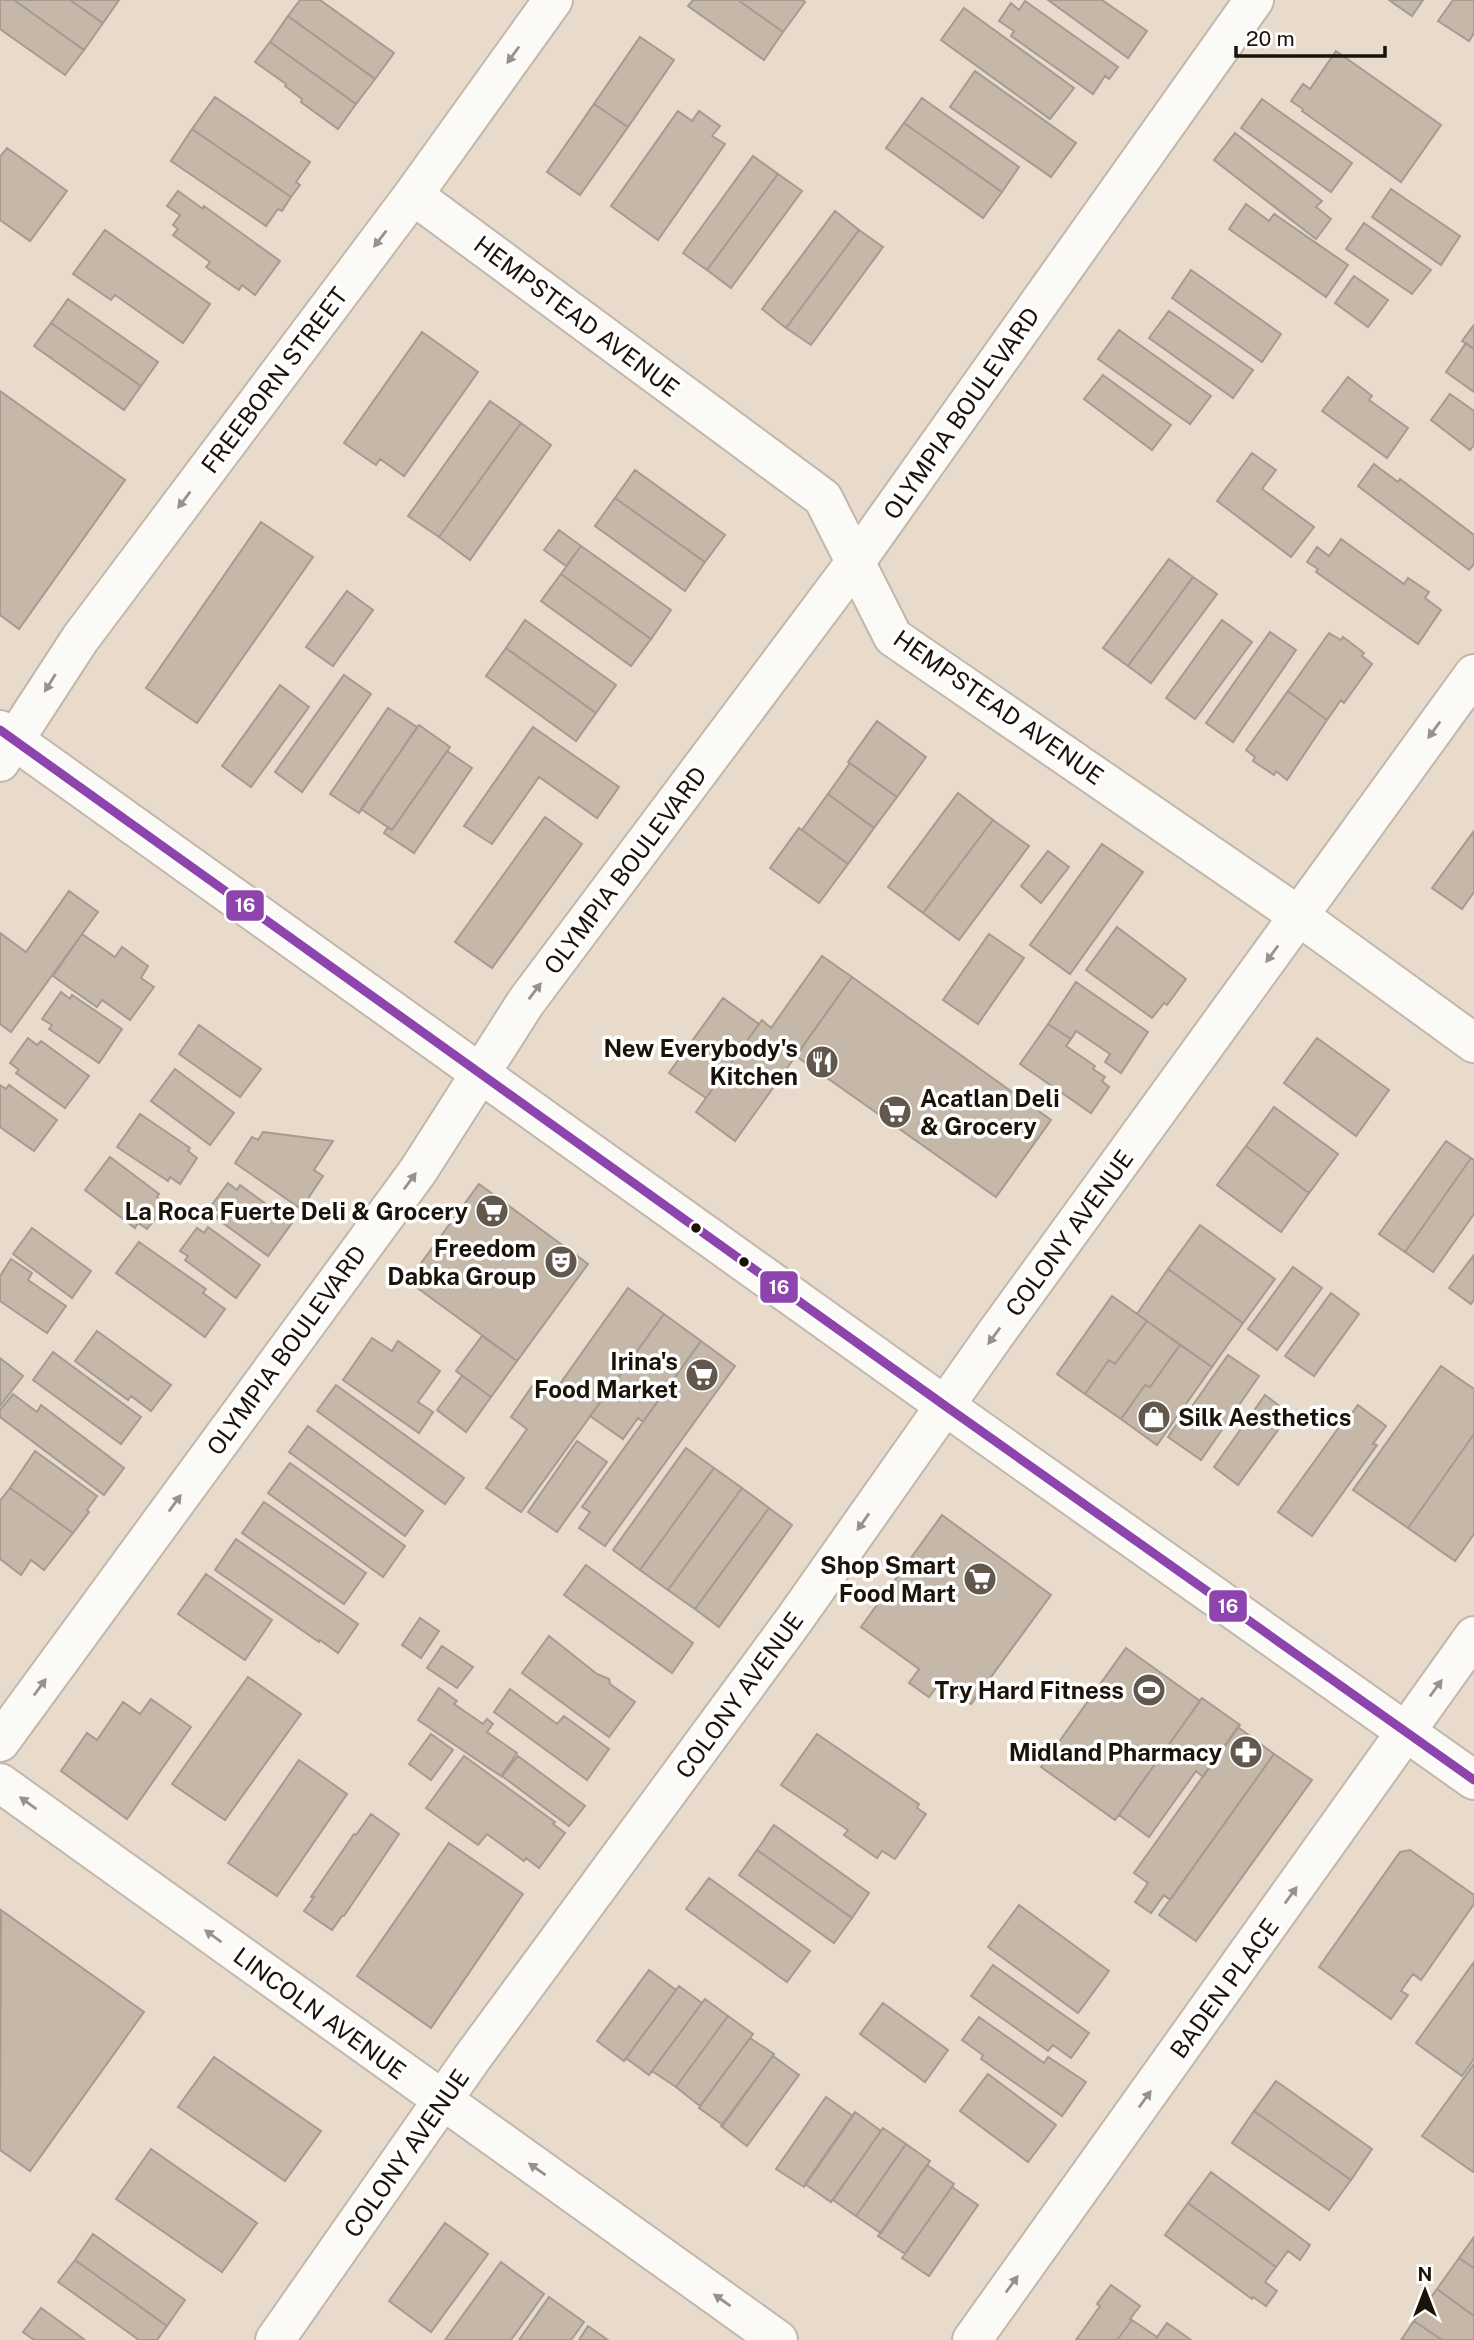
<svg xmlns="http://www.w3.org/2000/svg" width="1474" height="2340" font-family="'Public Sans',sans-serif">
<rect width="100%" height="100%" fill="#e8dbcc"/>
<path fill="#c5b8a9" stroke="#a59b90" stroke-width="2" d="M0,0H14L84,50L65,75L0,29Z
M14,0H70L103,23L84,50Z
M70,0H119L103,23Z
M300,0H320L394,53L375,79L288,16Z
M693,0H738L783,32L764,60L688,6Z
M738,0H802L805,2L783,32Z
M1048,0H1102L1147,31L1128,58Z
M1389,0H1423L1412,16Z
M1453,0H1474V33L1469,41L1438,21Z
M1025,1L1118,67L1109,79L1105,76L1093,94L1011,36L1014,31L999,21L1011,3L1019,10Z
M964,8L1074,88L1050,119L941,40Z
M288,16L375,79L356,104L270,42Z
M640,37L674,60L628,127L594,104Z
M270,42L356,104L338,129L301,102L302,99L285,86L286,84L255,62Z
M1336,51L1441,125L1401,182L1302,111L1303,109L1291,101L1303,84L1310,89Z
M975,71L1076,143L1051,177L950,107Z
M215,97L310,162L296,182L300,185L291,197L192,129Z
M922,98L1019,167L1002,192L904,123Z
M1262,99L1352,163L1331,192L1241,128Z
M594,104L628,127L580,195L547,172Z
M678,111L692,121L699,111L720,126L712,136L725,144L658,240L611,206Z
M904,123L1002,192L983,218L886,148Z
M192,129L291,197L282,211L278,209L266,226L171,161Z
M1235,133L1322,201L1316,207L1331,219L1316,239L1214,160Z
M7,148L67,191L30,241L0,220V157Z
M753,156L778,174L707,270L683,253Z
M778,174L802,191L731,288L707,270Z
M1391,189L1460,236L1441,265L1372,217Z
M178,191L203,209L204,206L280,261L255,295L242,285L239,290L206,267L210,262L173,235L178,229L173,225L180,215L167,206Z
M1246,204L1269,221L1274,214L1348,265L1326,297L1229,229Z
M835,211L859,230L786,328L762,309Z
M1364,223L1431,270L1412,294L1346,249Z
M105,230L210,304L183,343L115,295L111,300L73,274Z
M859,230L883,247L811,345L786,328Z
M1191,270L1281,334L1262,362L1172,298Z
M1354,276L1388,300L1368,327L1335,303Z
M68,299L158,362L141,386L51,323Z
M1169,311L1253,370L1233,398L1149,338Z
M51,323L141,386L124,410L34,346Z
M1474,325V349L1462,341Z
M1119,330L1211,396L1190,424L1098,359Z
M422,332L478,372L404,476L380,459L376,465L344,443Z
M1466,343L1474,349V392L1446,372Z
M1103,375L1171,425L1152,450L1084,399Z
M1348,377L1372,396L1369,400L1408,428L1387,458L1322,411Z
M0,391L125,480L19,629L0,615Z
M1450,394L1474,411V445L1470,450L1431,420Z
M490,401L521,423L439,537L408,516Z
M521,423L551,445L470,560L439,537Z
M1252,453L1276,470L1262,489L1314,527L1291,557L1217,501Z
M1374,464L1398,482L1400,479L1474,535V564L1469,570L1358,486Z
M635,470L725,535L705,562L615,498Z
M615,498L705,562L685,591L595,526Z
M261,522L313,557L197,723L146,688Z
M559,530L581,546L566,566L544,550Z
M1341,539L1404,584L1408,578L1429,592L1425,598L1441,610L1418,644L1316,572L1318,569L1307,562L1317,547L1329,556Z
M581,546L671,610L651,639L561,574Z
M1169,559L1193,577L1128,666L1103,648Z
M561,574L651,639L631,666L541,601Z
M1193,577L1217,594L1151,683L1128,666Z
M347,591L373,610L333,666L306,647Z
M525,620L616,685L596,713L506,648Z
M1222,620L1252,642L1195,719L1166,698Z
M1270,632L1296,650L1233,742L1206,723Z
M1329,633L1341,640L1343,637L1364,653L1362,656L1372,664L1344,703L1341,700L1327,720L1288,691Z
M506,648L596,713L576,741L486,676Z
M344,675L371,694L302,792L275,772Z
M280,685L309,707L251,787L222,766Z
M1288,691L1327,720L1287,780L1276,771L1274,775L1253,761L1255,757L1246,750Z
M388,708L417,727L359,813L330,794Z
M877,721L926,757L897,797L848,762Z
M419,725L450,747L392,830L361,809Z
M533,727L619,787L597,818L539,777L492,844L464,826Z
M447,751L472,768L414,853L384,833L388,827L392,830Z
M850,763L897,797L874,828L828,794Z
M958,793L993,820L923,913L888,887Z
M828,794L874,828L848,864L802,830Z
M545,817L582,844L492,968L455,942Z
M993,820L1029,846L959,940L923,913Z
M799,828L848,864L819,903L770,868Z
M1474,831V892L1462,909L1432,888Z
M1102,844L1143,872L1070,974L1030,945Z
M1048,851L1069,867L1041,903L1021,886Z
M69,891L98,912L11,1032L0,1024V933L26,952Z
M1117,927L1186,979L1167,1005L1164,1003L1152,1018L1086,970Z
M82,934L115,957L122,947L148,966L141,978L154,987L130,1020L102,1000L97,1007L53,976Z
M989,934L1024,958L978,1024L943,1000Z
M822,956L852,977L735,1141L696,1112L762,1020L771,1028Z
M852,977L1051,1120L996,1197L796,1056Z
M1076,982L1148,1032L1121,1073L1105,1062L1110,1054L1076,1031L1071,1039L1048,1024Z
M61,992L70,999L72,995L122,1029L99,1063L49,1029L52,1025L42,1019Z
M723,998L759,1024L706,1098L669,1073Z
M1048,1024L1071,1039L1066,1046L1095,1066L1093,1069L1105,1077L1102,1081L1109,1087L1091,1113L1020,1064Z
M199,1025L261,1069L240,1097L179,1054Z
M28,1038L37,1045L41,1041L89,1076L65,1108L16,1073L19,1070L10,1063Z
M1317,1038L1389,1090L1356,1136L1284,1083Z
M175,1069L234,1113L210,1145L151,1101Z
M0,1085L6,1089L9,1085L57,1120L34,1151L0,1127Z
M1274,1107L1338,1154L1309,1193L1246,1146Z
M140,1114L190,1148L188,1151L197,1158L180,1184L170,1177L168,1181L117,1147Z
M263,1132L333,1141L314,1170L323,1176L301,1209L235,1163L252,1137L258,1140Z
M1446,1141L1471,1158L1405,1252L1379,1234Z
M1246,1146L1309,1193L1281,1232L1217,1185Z
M110,1157L159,1194L157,1197L166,1205L147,1229L138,1223L135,1228L85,1190Z
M1471,1158L1474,1160V1214L1433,1272L1405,1252Z
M228,1183L237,1190L240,1185L292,1223L268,1256L216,1218L220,1212L211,1206Z
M479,1184L588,1264L517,1361L408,1281Z
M1200,1225L1275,1279L1243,1323L1168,1269Z
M208,1227L260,1265L236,1298L185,1260L188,1256L180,1251L197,1228L204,1233Z
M32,1228L91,1271L72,1298L13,1254Z
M139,1242L206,1289L203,1293L225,1309L205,1337L116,1273Z
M1474,1255V1300L1471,1304L1449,1288Z
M11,1259L32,1273L28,1280L66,1306L47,1333L0,1301V1276Z
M1293,1267L1322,1288L1277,1350L1248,1329Z
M1168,1269L1243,1323L1212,1367L1137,1314Z
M628,1288L664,1314L521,1512L486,1488L527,1429L511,1417L535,1382L552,1395Z
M1331,1293L1359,1314L1314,1376L1285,1356Z
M1112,1296L1147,1321L1115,1364L1109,1360L1085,1394L1057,1374Z
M664,1314L701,1341L643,1422L638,1418L623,1439L590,1416Z
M1147,1321L1180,1345L1150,1387L1145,1385L1121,1419L1085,1394L1109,1360L1115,1364Z
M97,1331L171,1385L151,1411L131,1396L128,1400L75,1361Z
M482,1336L517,1361L491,1397L456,1371Z
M372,1338L392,1351L398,1341L440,1371L418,1402L433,1412L419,1433L343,1380Z
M701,1341L735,1366L605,1546L579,1528L590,1512L582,1507Z
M1180,1345L1212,1367L1157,1445L1121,1419L1145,1385L1150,1387Z
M53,1352L141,1417L121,1444L33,1380Z
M1228,1355L1259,1376L1201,1460L1168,1437L1179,1421L1181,1422Z
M0,1358L23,1376L0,1406Z
M1441,1366L1474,1389V1434L1408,1528L1353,1490Z
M462,1376L491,1397L466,1432L437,1410Z
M336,1385L464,1478L445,1504L317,1411Z
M13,1394L37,1412L41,1405L124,1468L104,1495L0,1417V1410Z
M1265,1395L1286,1411L1282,1417L1286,1419L1238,1485L1214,1467Z
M1358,1405L1386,1426L1373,1444L1377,1445L1312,1536L1278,1512L1342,1423L1344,1424Z
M308,1426L423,1511L405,1536L289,1452Z
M1474,1434V1534L1455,1561L1408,1528Z
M577,1441L607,1462L557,1532L528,1512Z
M686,1448L714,1468L640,1570L613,1550Z
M35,1451L97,1496L87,1510L89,1512L73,1533L10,1488Z
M290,1463L405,1546L383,1577L268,1493Z
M714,1468L742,1488L668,1590L640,1570Z
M10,1488L73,1533L44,1570L31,1560L21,1575L0,1559V1501Z
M742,1488L769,1508L695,1609L668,1590Z
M264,1502L366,1573L344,1604L242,1533Z
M769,1508L792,1525L719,1627L695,1609Z
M942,1515L1051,1595L971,1704L940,1682L929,1697L909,1683L919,1669L861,1627Z
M236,1539L358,1624L338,1653L320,1640L319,1642L215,1570Z
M586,1565L693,1643L672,1673L564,1595Z
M206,1574L272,1620L245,1660L178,1614Z
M420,1618L439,1631L421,1658L402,1645Z
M549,1636L597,1674L609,1679L610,1684L635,1702L609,1737L522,1673Z
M442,1646L473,1667L457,1688L427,1668Z
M1126,1648L1200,1701L1115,1820L1041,1767Z
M248,1677L301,1714L225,1820L172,1784Z
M439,1688L457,1701L454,1704L483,1724L487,1719L493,1724L487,1732L517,1753L501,1776L418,1720Z
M510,1689L557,1724L564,1716L609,1749L587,1780L494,1712Z
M1202,1698L1240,1725L1203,1777L1196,1771L1149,1837L1119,1815Z
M151,1699L191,1727L127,1819L61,1771L87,1733L97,1740L123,1702L140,1714Z
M1238,1727L1274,1754L1170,1900L1164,1895L1151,1913L1135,1902L1148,1883L1134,1873Z
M431,1734L453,1750L431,1780L409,1764Z
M817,1734L919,1804L917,1808L926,1814L895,1859L882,1851L877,1858L844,1835L848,1830L781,1785Z
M1274,1754L1312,1780L1196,1941L1159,1915Z
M464,1756L555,1822L553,1824L565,1833L539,1868L526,1858L524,1861L487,1834L478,1845L426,1808Z
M518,1756L585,1806L569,1826L502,1776Z
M299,1760L347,1794L277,1896L228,1863Z
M371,1814L399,1834L344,1916H342L332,1930L304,1911L314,1897H311L354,1834L356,1835Z
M774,1825L869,1893L852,1918L757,1850Z
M449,1843L523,1894L431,2028L357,1976Z
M757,1850L852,1918L834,1943L739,1875Z
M1410,1850L1474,1895V1904L1421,1980L1413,1974L1401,1991L1408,1995L1391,2019L1319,1967L1400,1852Z
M709,1878L810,1951L787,1982L686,1909Z
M1019,1905L1109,1971L1078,2013L988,1947Z
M1,1910L144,2012L30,2171L0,2150Z
M1474,1962V2059L1462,2076L1416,2043Z
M993,1965L1089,2033L1071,2058L1053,2045L1048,2051L971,1996Z
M649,1970L676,1990L624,2061L597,2041Z
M679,1986L702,2003L649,2075L626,2058Z
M705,1999L728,2016L676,2087L652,2071Z
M883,2003L948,2050L925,2082L860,2034Z
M728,2016L753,2034L700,2106L676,2087Z
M979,2017L1044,2063L1048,2057L1086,2082L1062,2116L981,2059L983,2055L962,2040Z
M750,2038L774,2054L723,2125L699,2108Z
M773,2056L799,2075L747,2146L721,2126Z
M214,2057L321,2131L285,2181L178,2107Z
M1474,2064V2171L1473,2172L1422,2136Z
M988,2074L1056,2125L1028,2162L960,2111Z
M1276,2081L1372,2149L1351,2180L1254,2111Z
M826,2097L853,2116L804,2187L776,2169Z
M1254,2111L1351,2180L1329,2210L1232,2143Z
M855,2112L881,2131L831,2202L805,2184Z
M883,2128L906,2144L856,2216L833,2200Z
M906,2144L930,2161L881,2233L856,2216Z
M151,2149L257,2223L222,2272L116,2199Z
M927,2165L954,2184L905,2254L878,2236Z
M1211,2172L1310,2245L1300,2260L1288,2251L1276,2267L1188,2203Z
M952,2187L978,2205L929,2276L902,2258Z
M1188,2203L1276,2267L1265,2282L1277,2291L1266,2306L1253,2297L1252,2299L1165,2235Z
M445,2223L488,2254L431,2332L389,2301Z
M93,2234L185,2300L167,2326L75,2260Z
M1474,2237V2268L1459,2258Z
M1459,2258L1474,2268V2316L1437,2289Z
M75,2260L167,2326L157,2340H139L58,2282Z
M501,2262L544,2294L511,2340H445Z
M1111,2285L1140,2306L1130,2319L1132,2320L1117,2340H1076L1100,2306L1097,2304Z
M1437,2289L1474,2316V2340H1442L1414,2321Z
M549,2297L584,2322L571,2340H519Z
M41,2308L85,2340H34L23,2332Z
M1132,2320L1157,2337L1155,2340H1117Z
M1414,2321L1442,2340H1401Z
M1167,2323L1191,2340H1155Z
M588,2326L608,2340H579Z"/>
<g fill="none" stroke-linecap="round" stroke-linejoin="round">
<defs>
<path id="minor" d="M413,195L823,498L893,637L1299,916L1474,1043
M0,762L80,639L413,195L553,0
M0,1742L418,1171L526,1002L854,564L1254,0
M0,1783L778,2340
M275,2340L472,2058L794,1620L994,1336L1474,674
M972,2340L1474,1636"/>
<path id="major" d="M0,730L944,1405L1474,1780"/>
</defs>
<use href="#minor" stroke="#c1b7ab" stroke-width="42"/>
<use href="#major" stroke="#c1b7ab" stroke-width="42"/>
<use href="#minor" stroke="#fcfaf7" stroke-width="38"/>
<use href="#major" stroke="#fcfaf7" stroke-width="38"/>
<defs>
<path id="bus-1" d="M0,730L944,1405L1474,1780"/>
</defs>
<use href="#bus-1" stroke="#fff" stroke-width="14"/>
<use href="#bus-1" stroke="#8e44ad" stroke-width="9"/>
</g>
<defs><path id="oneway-solid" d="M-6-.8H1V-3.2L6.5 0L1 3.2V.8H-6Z" transform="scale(1.75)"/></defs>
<g fill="#97928b">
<use href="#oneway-solid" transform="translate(513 55) rotate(126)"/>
<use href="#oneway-solid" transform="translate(380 239) rotate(127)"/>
<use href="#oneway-solid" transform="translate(184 500) rotate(127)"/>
<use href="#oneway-solid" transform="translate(50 683) rotate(122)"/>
<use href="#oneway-solid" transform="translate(1434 730) rotate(126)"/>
<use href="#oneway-solid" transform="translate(1272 954) rotate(126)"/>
<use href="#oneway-solid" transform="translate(535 991) rotate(-53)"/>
<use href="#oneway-solid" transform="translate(410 1181) rotate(-54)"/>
<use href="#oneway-solid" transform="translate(994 1336) rotate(126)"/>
<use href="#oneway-solid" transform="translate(175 1503) rotate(-54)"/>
<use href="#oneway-solid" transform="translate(863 1522) rotate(125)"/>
<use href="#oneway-solid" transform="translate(40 1687) rotate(-54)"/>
<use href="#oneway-solid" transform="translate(1436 1688) rotate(-54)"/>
<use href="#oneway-solid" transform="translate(28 1803) rotate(-144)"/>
<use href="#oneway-solid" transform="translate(1291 1895) rotate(-54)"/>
<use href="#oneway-solid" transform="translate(213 1936) rotate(-144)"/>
<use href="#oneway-solid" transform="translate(1145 2099) rotate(-54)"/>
<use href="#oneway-solid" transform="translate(537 2169) rotate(-145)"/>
<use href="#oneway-solid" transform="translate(1012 2284) rotate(-54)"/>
<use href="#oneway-solid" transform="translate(722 2300) rotate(-145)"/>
</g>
<defs>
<symbol id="restaurant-disc" viewBox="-11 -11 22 22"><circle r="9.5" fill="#63584d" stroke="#fff"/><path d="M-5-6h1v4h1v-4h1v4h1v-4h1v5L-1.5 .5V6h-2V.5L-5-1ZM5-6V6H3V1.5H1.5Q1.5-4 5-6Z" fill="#fff"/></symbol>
<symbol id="supermarket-disc" viewBox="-11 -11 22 22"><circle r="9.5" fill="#63584d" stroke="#fff"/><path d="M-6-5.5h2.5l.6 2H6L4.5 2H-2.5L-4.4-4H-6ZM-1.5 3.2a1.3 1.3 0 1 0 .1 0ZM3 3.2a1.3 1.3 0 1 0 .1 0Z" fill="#fff"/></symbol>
<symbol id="theatre-disc" viewBox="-11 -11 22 22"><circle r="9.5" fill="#63584d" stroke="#fff"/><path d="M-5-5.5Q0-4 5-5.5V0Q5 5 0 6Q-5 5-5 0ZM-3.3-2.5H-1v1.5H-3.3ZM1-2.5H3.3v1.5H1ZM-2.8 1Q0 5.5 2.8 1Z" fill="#fff"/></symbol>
<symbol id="shop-disc" viewBox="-11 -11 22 22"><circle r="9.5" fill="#63584d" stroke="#fff"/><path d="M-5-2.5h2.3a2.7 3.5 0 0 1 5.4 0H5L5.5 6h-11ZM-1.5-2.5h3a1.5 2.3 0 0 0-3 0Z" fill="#fff"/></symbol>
<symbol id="stadium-disc" viewBox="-11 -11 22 22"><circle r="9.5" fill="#63584d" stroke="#fff"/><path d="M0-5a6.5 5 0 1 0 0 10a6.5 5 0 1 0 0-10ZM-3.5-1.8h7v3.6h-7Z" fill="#fff"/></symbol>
<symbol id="pharmacy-disc" viewBox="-11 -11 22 22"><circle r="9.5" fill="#63584d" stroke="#fff"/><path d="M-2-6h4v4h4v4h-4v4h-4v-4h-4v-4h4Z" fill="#fff"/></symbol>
</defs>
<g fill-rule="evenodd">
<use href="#restaurant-disc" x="803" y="1043" width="38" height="38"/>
<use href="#supermarket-disc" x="876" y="1093" width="38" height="38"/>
<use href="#supermarket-disc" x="473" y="1192" width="38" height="38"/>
<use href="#theatre-disc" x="542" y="1243" width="38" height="38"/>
<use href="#supermarket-disc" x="683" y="1356" width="38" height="38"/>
<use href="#shop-disc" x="1135" y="1398" width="38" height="38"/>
<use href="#supermarket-disc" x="961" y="1560" width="38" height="38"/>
<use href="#stadium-disc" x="1130" y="1671" width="38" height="38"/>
<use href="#pharmacy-disc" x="1227" y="1733" width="38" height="38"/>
</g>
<g fill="#1b1208" stroke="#fff" stroke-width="2.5">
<circle cx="696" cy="1228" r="6"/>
<circle cx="744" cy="1262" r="6"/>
</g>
<g text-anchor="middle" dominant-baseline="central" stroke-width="7" stroke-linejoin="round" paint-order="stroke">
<g font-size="24" fill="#1b1208" stroke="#fff">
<text transform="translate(577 316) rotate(37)">HEMPSTEAD AVENUE</text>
<text transform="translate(274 380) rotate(-53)">FREEBORN STREET</text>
<text transform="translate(961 413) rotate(-55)">OLYMPIA BOULEVARD</text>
<text transform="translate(999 707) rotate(35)">HEMPSTEAD AVENUE</text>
<text transform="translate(625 870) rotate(-53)">OLYMPIA BOULEVARD</text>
<text transform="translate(1069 1233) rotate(-54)">COLONY AVENUE</text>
<text transform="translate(286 1350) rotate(-54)">OLYMPIA BOULEVARD</text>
<text transform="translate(739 1695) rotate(-54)">COLONY AVENUE</text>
<text transform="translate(1224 1988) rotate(-54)">BADEN PLACE</text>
<text transform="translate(320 2013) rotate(36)">LINCOLN AVENUE</text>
<text transform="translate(406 2153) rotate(-55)">COLONY AVENUE</text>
</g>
<g font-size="24" font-weight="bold" fill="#1b1208" stroke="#fff" text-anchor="end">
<text x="798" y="1048">New Everybody's<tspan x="798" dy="28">Kitchen</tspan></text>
<text x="920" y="1098" text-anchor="start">Acatlan Deli<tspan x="920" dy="28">&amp; Grocery</tspan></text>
<text x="468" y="1211">La Roca Fuerte Deli &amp; Grocery</text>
<text x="536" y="1248">Freedom<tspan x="536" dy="28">Dabka Group</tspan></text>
<text x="678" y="1361">Irina's<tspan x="678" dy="28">Food Market</tspan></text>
<text x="1178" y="1417" text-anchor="start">Silk Aesthetics</text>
<text x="956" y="1565">Shop Smart<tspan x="956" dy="28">Food Mart</tspan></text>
<text x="1124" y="1690">Try Hard Fitness</text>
<text x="1222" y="1752">Midland Pharmacy</text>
</g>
</g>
<g stroke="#fff" stroke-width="2.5">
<rect x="225" y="889" width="40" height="33" rx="7" fill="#8e44ad"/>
<rect x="759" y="1270" width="40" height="34" rx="7" fill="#8e44ad"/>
<rect x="1208" y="1589" width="40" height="34" rx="7" fill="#8e44ad"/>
</g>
<g font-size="19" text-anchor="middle" font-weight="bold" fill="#fff">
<text x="245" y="912">16</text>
<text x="779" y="1294">16</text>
<text x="1228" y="1613">16</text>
</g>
<g transform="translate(1425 2291)" stroke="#ffffff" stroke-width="5" paint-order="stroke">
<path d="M0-5L12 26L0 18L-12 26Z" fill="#1b1208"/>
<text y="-10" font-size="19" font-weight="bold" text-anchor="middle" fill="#1b1208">N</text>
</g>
<path d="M1236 46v10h149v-10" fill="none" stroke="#1b1208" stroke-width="3.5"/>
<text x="1246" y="46" font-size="21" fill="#1b1208" stroke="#ffffff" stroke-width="5" paint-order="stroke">20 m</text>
</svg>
